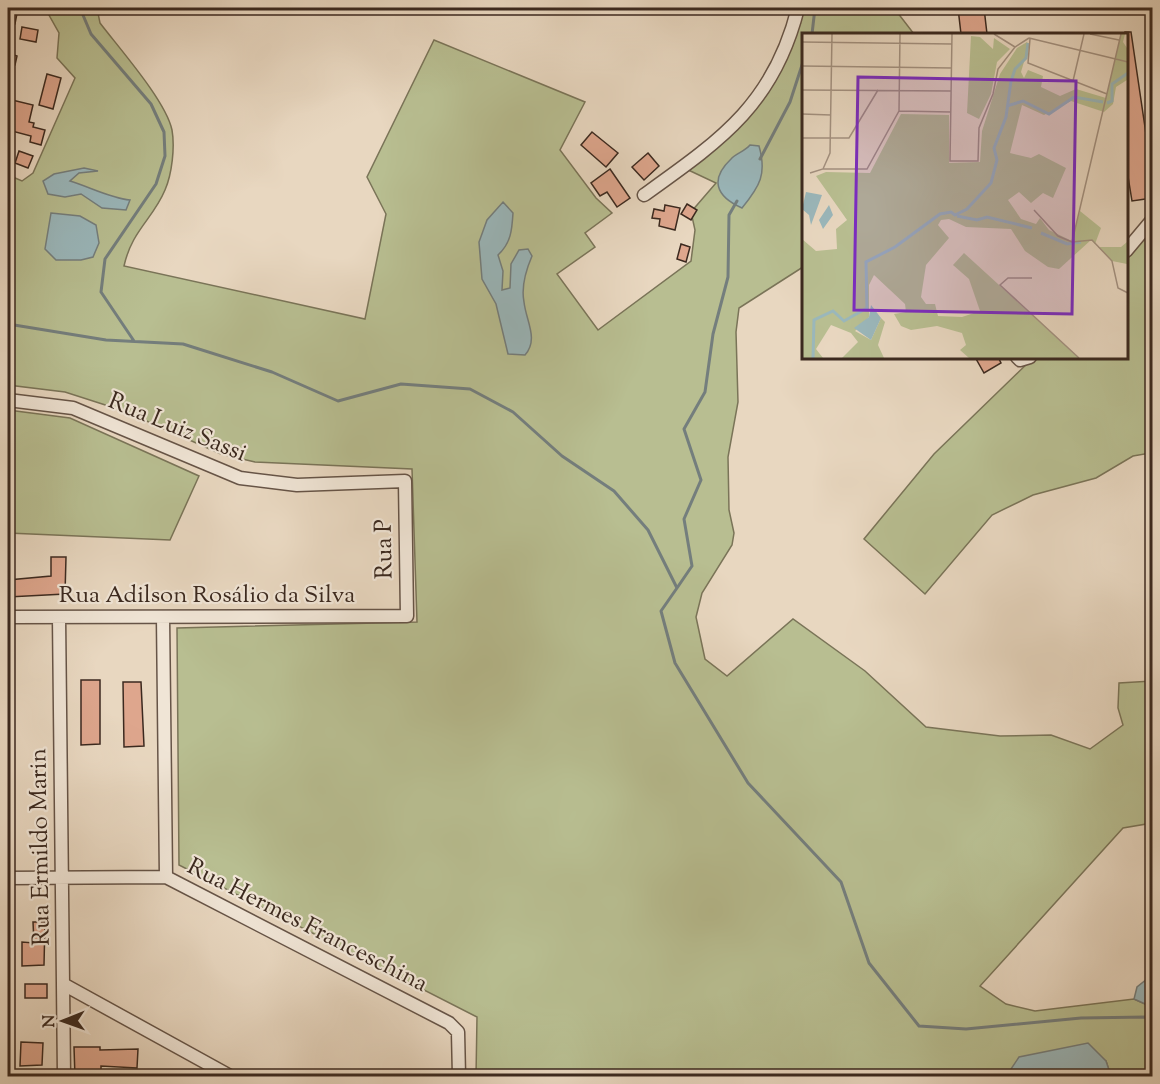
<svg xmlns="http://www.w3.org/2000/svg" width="1160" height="1084" font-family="'Sorts Mill Goudy',serif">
<rect width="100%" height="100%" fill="#e8d7c0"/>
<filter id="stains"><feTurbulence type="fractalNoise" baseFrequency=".00333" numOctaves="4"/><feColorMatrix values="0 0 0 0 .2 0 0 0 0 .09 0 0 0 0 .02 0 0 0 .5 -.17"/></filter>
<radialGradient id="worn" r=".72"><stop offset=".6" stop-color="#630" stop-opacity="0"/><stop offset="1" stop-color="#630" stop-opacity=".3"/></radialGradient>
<path fill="#b8be91" stroke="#7a7458" stroke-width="1.5" d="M45,8H97L100,23C119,48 166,101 172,130C175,147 172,174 165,190C153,219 132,230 124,266L365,319L386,214L367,177L434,40L585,102L560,150L596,198L612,213L585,233L595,247L557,274L598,330L691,261L695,230L691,212L716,183L682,167L706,150L773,75L798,8H894L914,34H803V267L739,308L736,332L738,402L728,457L729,510L734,533L732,545L702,593L696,617L705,659L727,676L793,619L865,671L926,727L1000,736L1051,735L1090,749L1123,725L1118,708L1119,683L1152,681V823L1123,828L980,986L1006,1004L1035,1011L1134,999L1152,1007V1076H1111L1106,1061L1009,1076H476L477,1017L179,865L177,628L417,622L412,469L255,462L221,454L124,411L65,392L8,385V175L22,181L33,173L75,78L57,58L59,33Z
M1152,220V459L1150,453L1133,456L1096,478L1033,495L992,515L925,594L864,539L934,454L1034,357H1126V251Z
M8,410L70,418L199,476L170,540L8,533Z"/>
<path fill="#9ab7bb" stroke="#747e7d" stroke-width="1.5" d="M750,145L759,146C767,174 760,186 742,208C715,196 710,179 731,159C736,153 744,152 750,145Z
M84,168L98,171L79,173L70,181C90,187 110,198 130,200L126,210L102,208L81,194L65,197L48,194L43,181L54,174Z
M503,202L513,213C512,230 511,243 498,255L503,271L502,290L510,288L511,264L519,250L528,249L532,256C526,270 521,287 524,302C526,321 539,339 525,355L508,354L496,304L482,279L479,242L487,220Z
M51,213L80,216L96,225L99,243L93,257L81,260H56L45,249Z
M1152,975V1007L1134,999L1137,987Z
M1088,1043L1106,1061L1111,1076L1007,1075L1019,1057Z"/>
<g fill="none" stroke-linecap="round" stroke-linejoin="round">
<path stroke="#747e7d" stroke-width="3" d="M80,8L91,34L151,104L164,132L165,156L156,184L105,259L101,292L134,341
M812,34L815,8
M760,159L790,102L803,62
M8,324L106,340L183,344L272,372L338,401L401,384L470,389L513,412L562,456L614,491L648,530L677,588L661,611L675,663L748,783L841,882L869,963L919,1026L966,1029L1081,1018L1146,1017L1152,1025
M677,588L692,566L684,519L701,480L684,429L705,392L713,334L728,277L729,215L737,201"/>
</g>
<path fill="#dea68d" stroke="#3b291f" stroke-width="1.5" d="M8,8H18L15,24L8,23Z
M958,8H984L987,34H961Z
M22,27L38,30L36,42L20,39Z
M1125,32H1131L1152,175V198L1132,201L1125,158Z
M8,53L17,56L15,65L8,64Z
M47,74L61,78L53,109L39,105Z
M8,99L33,105L29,122L34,123L33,127L45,130L41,145L30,142L31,136L8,130Z
M592,132L618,153L606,167L581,145Z
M19,151L33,156L28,168L15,163Z
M648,153L659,166L644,180L632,167Z
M610,169L630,198L617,207L607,192L600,196L591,183Z
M687,204L697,210L691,220L681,214Z
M665,205L680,208L675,230L659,226L660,219L652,218L654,209L664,211Z
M681,244L690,247L686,262L677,259Z
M975,357H998L1001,363L984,373Z
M51,557H66L65,594L8,597V580L51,576Z
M81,680H100V744L81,745Z
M123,682H141L144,746L124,747Z
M33,922H45L44,965L22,966V942L34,943Z
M25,984H47V998H25Z
M21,1042L43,1043L42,1065L20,1066Z
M74,1047H100V1050L138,1049L137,1068L101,1066V1077H75Z"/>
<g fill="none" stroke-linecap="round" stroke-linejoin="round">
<defs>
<path id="street" d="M644,195C721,140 774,104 798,8
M1126,251L1152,220
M1017,357L1020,360L1030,357
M8,400L73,408L240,478L297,485L405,481L407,616L8,617
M59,617L64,1076
M163,617L166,877L449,1023L458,1032L459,1076
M8,878L166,877
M63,984L230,1076"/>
</defs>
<use href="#street" stroke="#665447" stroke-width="15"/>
<use href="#street" stroke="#f0e5d6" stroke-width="12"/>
</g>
<g text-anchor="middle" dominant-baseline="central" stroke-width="4.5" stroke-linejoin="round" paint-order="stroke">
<g font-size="24" fill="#3b291f" stroke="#f0e5d6">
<text transform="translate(177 428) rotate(22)">Rua Luiz Sassi</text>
<text transform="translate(385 549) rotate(-91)">Rua P</text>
<text x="207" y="596">Rua Adilson Rosálio da Silva</text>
<text transform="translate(41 847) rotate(-91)">Rua Ermildo Marin</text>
<text transform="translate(307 926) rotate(27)">Rua Hermes Franceschina</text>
</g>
</g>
<g transform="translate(802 33)">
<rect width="326" height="326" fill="#e8d7c0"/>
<path d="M319,1H323L321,9L325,15V47L314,54L311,71L302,79L269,68L242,82L220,72L208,120L229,125L237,121L264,135L251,165L241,160L229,170L217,159L206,167L219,186L234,191L238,185L247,197L270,208L278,178L299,195L293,211L289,207L257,236L246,234L223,218L209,196L164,194L147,186L139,187L136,192L147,205L124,232L119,264L124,271H133L136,283L160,284L178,278L167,246L151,232L162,220L277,325H167L158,317L164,312L160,300L135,293L109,297L99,293L92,281L104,279L103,271L72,242L67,252V284L53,298L69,307L79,285L83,289L76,312L82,325H40L56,309L49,300L29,292L14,316L21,325H0V206L14,218L35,216L34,196L45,187L14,143L24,139L68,140L99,81L147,82V130L178,129L180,98L198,41L215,15L225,9L227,12L219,39L222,45L226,37L241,43L239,54L258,63L274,56L304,65ZM169,3L178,4L191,16L192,5L208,16L195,29L189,61L177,86L165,80ZM325,209V231L310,228L296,214H319Z" fill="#b8be91"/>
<path d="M4,159L20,162L9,192L7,182L0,176ZM27,172L31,182L21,196L17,187ZM69,272L79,285L69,307L52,295L67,284Z" fill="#9ab7bb"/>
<path fill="none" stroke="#9ab7bb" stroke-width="3" d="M305,70L310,68V51L326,40M205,73L221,68L247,81L272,64L301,69M155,183L175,187L185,184L230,195M239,200L265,211L279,209M11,325L12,287L31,278L42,288L65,275L64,229L93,214L138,181L149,179L153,182L165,176L189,150L195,127L192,115L204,84L209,48L213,36L224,25L226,10"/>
<path fill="none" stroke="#a39180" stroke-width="1.5" d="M150,1L148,128H176L177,95L191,61L196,36L213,14L227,5M192,1L213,14M288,1L317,7M227,5L326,29M228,6L226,30L305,61M0,9L150,11M0,33L150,35M271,48L282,1M0,57L149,58M97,78L98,1M0,81L29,82M0,105H47L76,57M21,136H65L97,78L149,79M8,140L21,136L28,120L30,1M232,177L256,203L270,209L290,207L310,228L316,255L326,260M270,209L319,1M230,245H206L198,252L277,325"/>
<path fill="#7b2cbf" fill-opacity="0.15" stroke="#7b2cbf" stroke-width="3" d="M56,44L274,48L270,281L52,277Z"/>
<rect width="326" height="326" fill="none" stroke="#3b291f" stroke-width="3"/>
</g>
<rect width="1160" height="1084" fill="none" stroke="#e8d7c0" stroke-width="30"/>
<rect x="9" y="9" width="1142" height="1066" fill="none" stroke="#3b291f" stroke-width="3"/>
<rect x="15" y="15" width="1130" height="1054" fill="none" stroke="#3b291f" stroke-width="1.5"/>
<g transform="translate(63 1021) rotate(269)" stroke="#f0e5d6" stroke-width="4.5" paint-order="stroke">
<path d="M0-4.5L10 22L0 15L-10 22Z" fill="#3b291f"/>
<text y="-9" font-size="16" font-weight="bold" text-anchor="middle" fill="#3b291f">N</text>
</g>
<rect width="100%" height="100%" filter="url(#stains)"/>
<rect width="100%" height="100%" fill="url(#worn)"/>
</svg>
